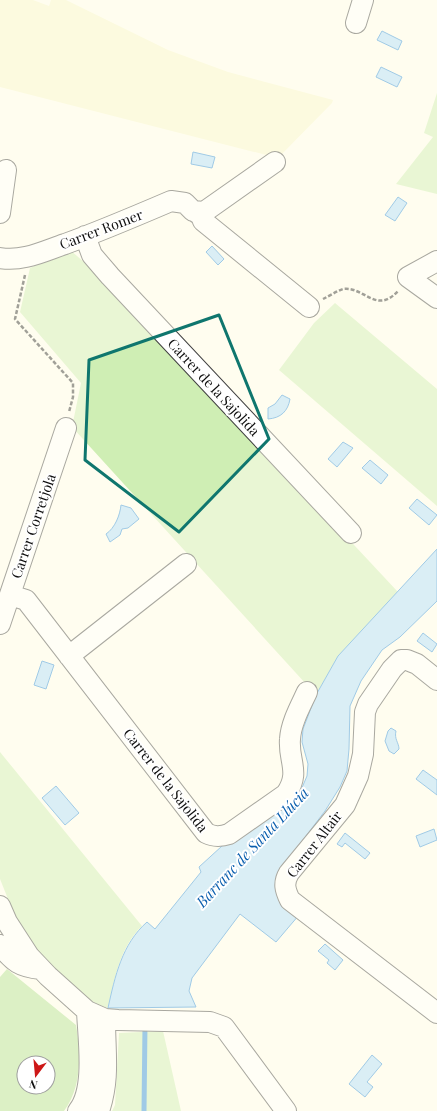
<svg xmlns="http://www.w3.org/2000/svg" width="437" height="1111" font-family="'Playfair Display',serif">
<rect width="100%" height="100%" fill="#fffdef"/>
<path fill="#f8f7cc" d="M0,0H33L49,6L51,0H66L168,50L228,72L333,100L332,103L278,158L0,87Z"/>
<path fill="#cfeeb4" d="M437,93V194L396,184L433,137L424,133Z
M70,250L112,286L398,592L338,656L316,695L72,427L81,383L20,312L30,268Z
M335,303L437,389V506L279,370L314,323Z
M0,752L142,926C120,947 114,980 108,1008L96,1004L67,983L23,935L10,904L0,879Z
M163,1031L181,1111H112L115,1105L119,1033Z"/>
<path fill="#b1e192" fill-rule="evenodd" d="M7,969L76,1025C81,1053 82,1087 64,1111H0V977ZM24,1063H48V1087H24Z"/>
<path fill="#aedbfc" stroke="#2d8ddb" d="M382,31L402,41L398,50L377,40Z
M381,67L402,77L397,87L376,77Z
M193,152L215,157L212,168L191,164Z
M398,197L407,203L395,221L385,215Z
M212,246L224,259L218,265L206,252Z
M282,395L290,399C288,411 281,418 268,419V408L275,404Z
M343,442L353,448L337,467L328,459Z
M370,460L388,475L381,484L362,468Z
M417,499L437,515L429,525L409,508Z
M121,505L131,508L139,519L128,528L122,529L120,535L110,542L106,534C115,528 120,515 121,505Z
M437,549V601L400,637L382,650L361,681L350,706L349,749L347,771L340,787L325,811L280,870L299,915L276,942L240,914L192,978L189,991L196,1007L108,1008C115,976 122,944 147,922L155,929L201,872L199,867L222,846L283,805L301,790L307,776L308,764L302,742L303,729L316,695L338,656Z
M423,633L437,644L432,652L417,641Z
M42,661L54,665L46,689L34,685Z
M391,728L396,731C394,739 399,743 399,749L394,754L389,751L385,741L388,731Z
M423,770L437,780V795L416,779Z
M56,786L79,813L65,825L42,798Z
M434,829L437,840L420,847L416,836Z
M345,833L370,853L365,859L345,843L342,847L337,844Z
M325,944L343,960L335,970L327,963L329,960L318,951Z
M372,1055L382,1064L367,1082L373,1087L365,1097L349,1084Z"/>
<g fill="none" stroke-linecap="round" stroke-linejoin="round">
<path stroke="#2d8ddb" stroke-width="5" d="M144,1111L145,1025"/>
<defs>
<path id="minor" d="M356,23L363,0
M0,213L6,170
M197,213H200L203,221L309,307
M85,236L92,255L110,276L351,533
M0,258C23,262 44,251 65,244C101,231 136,216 171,201L185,203L193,211L204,212L275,162
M437,261L408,277L437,298
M10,595L26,600L206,833C214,837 220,837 229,834L286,794C301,772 288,761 290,739C291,723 300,707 307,692
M0,624L66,428
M69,656L186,564
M437,680L417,664L407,660H401L392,669L368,704L365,712L363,754L358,776L345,805L289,873C283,883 285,890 290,900L437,1013
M0,906L7,922L29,956L48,976L87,1011L105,1019L118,1020L210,1022L224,1027L286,1111
M0,945C13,962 20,967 41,969
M78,1111C96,1089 88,1038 87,1011
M99,1111C110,1078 105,1053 105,1019"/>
</defs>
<use href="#minor" stroke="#414141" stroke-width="22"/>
<path stroke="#303030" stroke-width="2.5" stroke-dasharray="4 2" stroke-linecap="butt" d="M25,275L15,319L73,383V397L69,412
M323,299C329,296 337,291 343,289C364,286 376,315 398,291"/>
<use href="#minor" stroke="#fff" stroke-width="20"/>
</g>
<path d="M0 0H437V1111H0ZM219,315L269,439L179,532L85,460L89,360Z" fill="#fffdef" fill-opacity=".55" fill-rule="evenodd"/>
<path fill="none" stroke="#0f766e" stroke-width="3" stroke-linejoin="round" d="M219,315L269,439L179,532L85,460L89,360Z"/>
<g text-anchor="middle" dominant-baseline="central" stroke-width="4" stroke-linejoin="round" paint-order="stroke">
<g font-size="14" fill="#0e0e0e" stroke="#fff">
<text transform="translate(101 229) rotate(-21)">Carrer Romer</text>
<text transform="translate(214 387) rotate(47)">Carrer de la Sajolida</text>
<text transform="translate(33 526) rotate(-71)">Carrer Corretjola</text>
<text transform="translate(166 780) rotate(52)">Carrer de la Sajolida</text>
<text transform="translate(314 844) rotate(-52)">Carrer Altair</text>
</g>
<g font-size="15" font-style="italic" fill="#0a5eae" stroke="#fff">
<text transform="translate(252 847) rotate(-47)">Barranc de Santa Llúcia</text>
</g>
</g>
<g transform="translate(36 1075) rotate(196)"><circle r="19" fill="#ffffff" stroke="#9f9f9f"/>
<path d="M0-3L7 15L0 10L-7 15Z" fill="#cd1717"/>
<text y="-6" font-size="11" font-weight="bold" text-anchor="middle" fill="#0e0e0e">N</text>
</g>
</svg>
